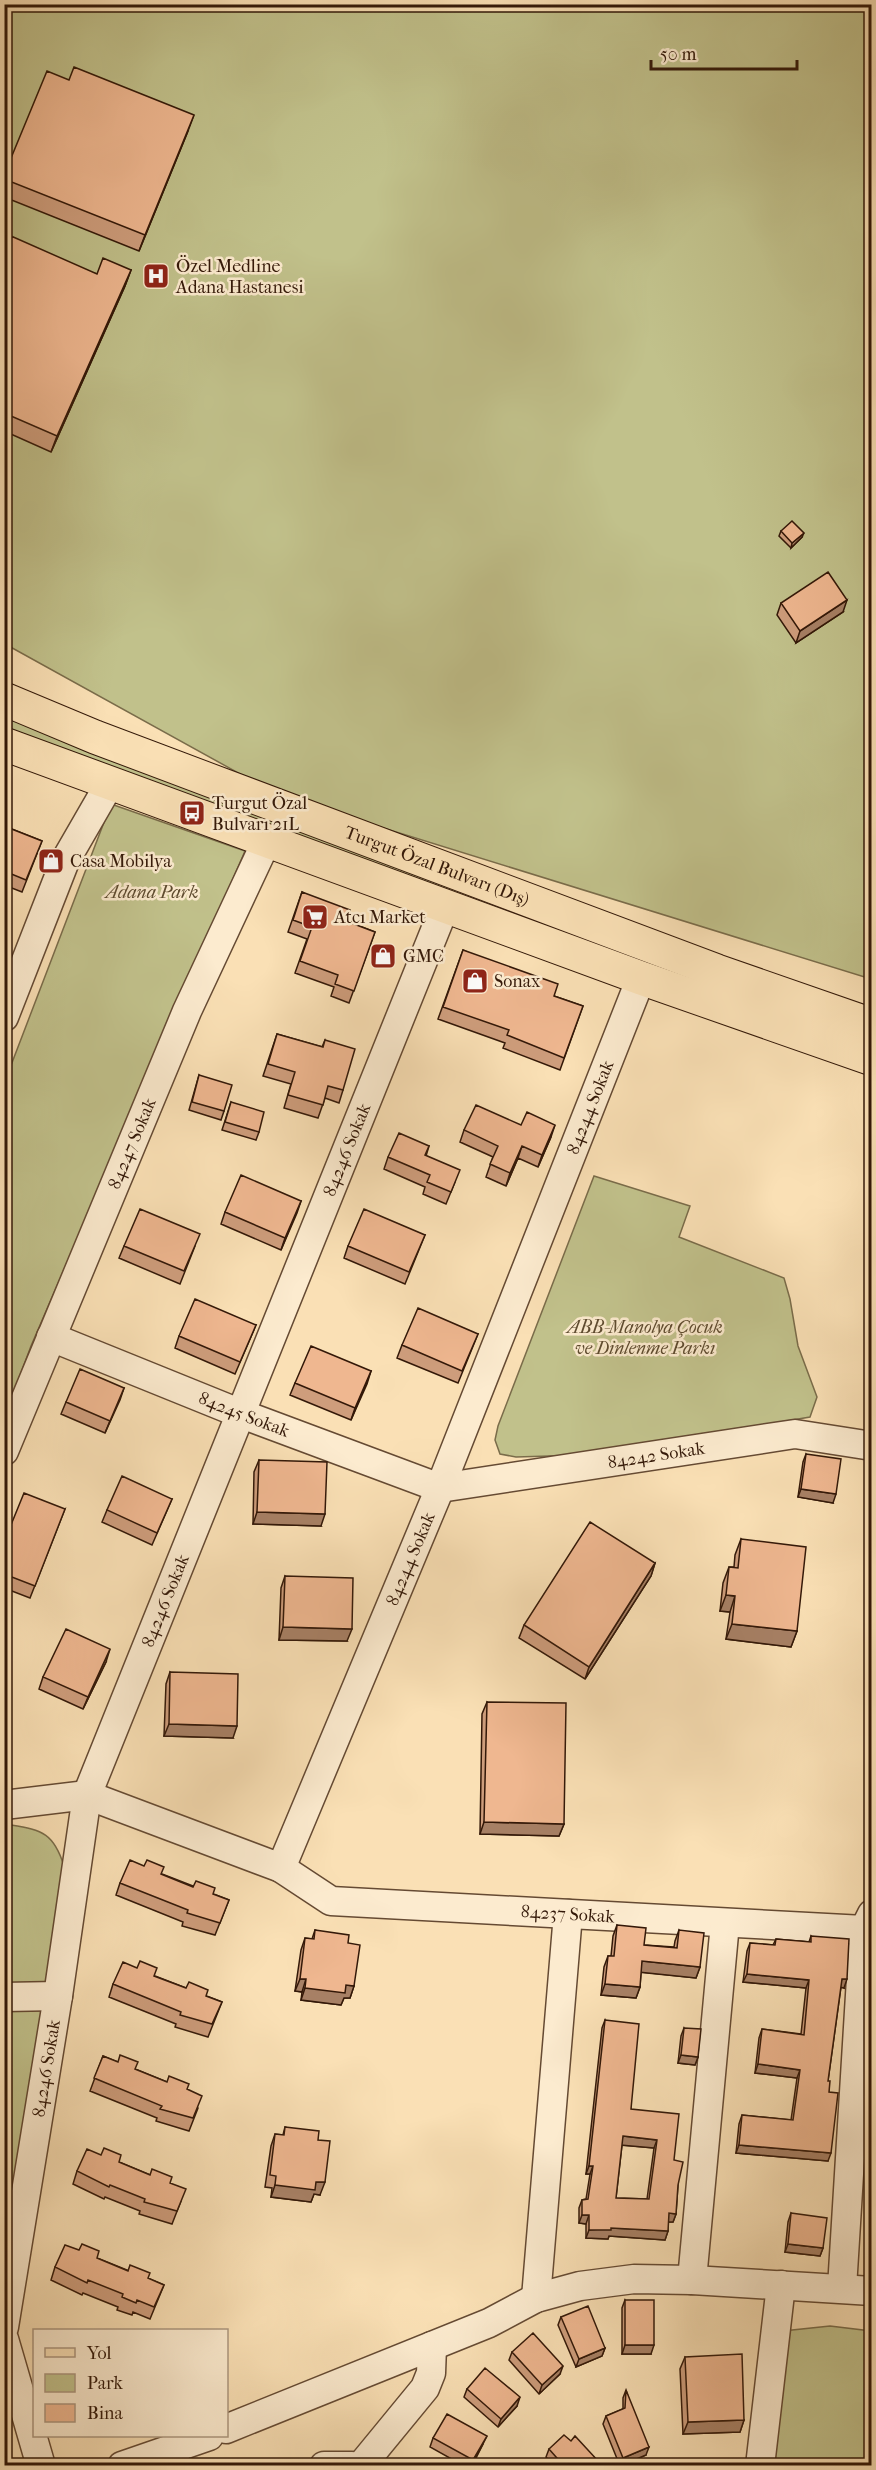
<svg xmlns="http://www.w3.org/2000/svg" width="876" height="2470" font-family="'IM FELL French Canon',serif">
<rect width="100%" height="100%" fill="#fae0b5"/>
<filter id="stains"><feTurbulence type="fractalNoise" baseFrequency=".00333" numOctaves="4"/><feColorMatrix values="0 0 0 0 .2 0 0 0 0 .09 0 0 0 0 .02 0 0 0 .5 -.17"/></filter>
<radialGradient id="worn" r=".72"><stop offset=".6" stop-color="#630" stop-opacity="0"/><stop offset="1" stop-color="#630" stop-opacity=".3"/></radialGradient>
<path fill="#c1c18b" stroke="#7a6c4a" stroke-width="1.5" d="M5,5H871V979L280,796L5,644Z
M4,715L871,1038V1044L5,729Z
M111,804L245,851L31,1346L5,1416V1081Z
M594,1176L690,1206L679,1237L784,1278L790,1299L798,1346L817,1397L810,1417L583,1455L516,1457L500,1454L495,1440L498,1426Z
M11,1825C43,1830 54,1834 64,1866L14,2213L5,2216L4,1826Z
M830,2326L871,2331V2465L769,2466L783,2331Z"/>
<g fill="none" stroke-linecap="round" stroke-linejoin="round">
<defs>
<g id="minor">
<path d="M4,1017L65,861L110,783"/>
<path id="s1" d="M51,1337L239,1413L440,1488L795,1434L872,1446"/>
<path id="s2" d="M4,1451L187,1011L267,840"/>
<path id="s3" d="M4,1805L87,1795L281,1868L440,1488L641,978"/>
<path id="s4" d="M281,1868L331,1901L864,1930"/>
<path d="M4,1997L58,1996"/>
<path d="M692,2280L725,1923"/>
<path d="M842,2288L864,1930L872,1914"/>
<path d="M536,2298L568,1914"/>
<path id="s5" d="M4,2327L58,1996L87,1795L445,906"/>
<path d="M4,2339L41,2466"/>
<path d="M226,2429L489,2323L536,2298L580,2286L634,2279L692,2280L872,2291"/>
<path d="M122,2466L209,2436"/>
<path d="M324,2466H352"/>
<path d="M361,2466L425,2388L431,2373L432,2346"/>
<path d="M760,2466L781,2285"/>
</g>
<g id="major">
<path id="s6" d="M4,699L95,737L717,971L872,1025"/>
<path d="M4,744L641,978L872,1059"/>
</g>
</defs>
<use href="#minor" stroke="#654a33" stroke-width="31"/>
<use href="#major" stroke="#331808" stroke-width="35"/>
<use href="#minor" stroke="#fcebcf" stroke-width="28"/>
<use href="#major" stroke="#fae0b5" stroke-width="33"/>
</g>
<path fill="#ce9d7c" stroke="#331808" stroke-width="1.5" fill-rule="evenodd" d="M188,131L139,251L4,197V175Z
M4,250L97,274L131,270L125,286L51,452L4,431Z
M781,531L802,537L791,548L779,536Z
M781,603L843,612L796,643L777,615Z
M4,826L42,841L22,892L4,885Z
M302,892L346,921L375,932L349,1003L331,996L334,987L295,973L307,939L288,932Z
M463,950L554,996L583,1006L560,1070L503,1048L505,1043L438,1019Z
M277,1034L322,1047L325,1040L343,1090L339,1103L325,1098L318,1118L284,1108L291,1084L263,1076Z
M199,1075L224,1111L221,1120L189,1110Z
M231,1102L259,1132L256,1140L222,1130Z
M464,1130L551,1137L538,1167L518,1158L506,1186L486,1177L493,1157L460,1142Z
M429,1146L426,1156L455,1182L446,1204L423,1194L425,1187L384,1169L388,1157Z
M301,1201L281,1250L221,1224L225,1212Z
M425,1235L405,1284L344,1258L348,1246Z
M124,1246H195L180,1284L119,1258Z
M256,1325L235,1374L175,1348L179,1336Z
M478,1334L458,1383L397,1358L402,1345Z
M371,1371L351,1420L290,1395L295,1383Z
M124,1388L105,1433L61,1414L66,1402Z
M806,1454L833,1503L798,1497L803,1462Z
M259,1460L321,1526L253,1524L254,1472Z
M172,1499L152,1545L102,1522L107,1510Z
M65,1509L30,1598L4,1588V1542Z
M741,1539L797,1631L791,1647L726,1639L730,1612L720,1611L723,1583L729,1567H734L735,1555Z
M655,1563L651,1576L585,1679L519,1638L524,1625Z
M285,1576L347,1641L279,1640L281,1588Z
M106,1662L83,1709L39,1689L43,1677Z
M170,1672L233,1738L164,1736L166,1684Z
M487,1702L564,1824L559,1836L480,1834L482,1714Z
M162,1874L229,1900L215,1935L182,1926L183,1922L116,1895L120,1883Z
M617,1925L644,1945L674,1947L675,1941L679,1930L700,1967L696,1978L641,1972L640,1987L636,1998L601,1995L604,1967L608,1956H611L613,1936Z
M315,1930L348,1943L354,1986L350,1998H344L341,2005L301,2000L302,1992L295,1991L301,1950L305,1938L312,1939Z
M811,1936L844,1988L841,1987L828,2081L829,2092L828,2161L736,2153L739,2124L742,2115L791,2120L797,2078L755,2073L759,2038L762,2029L801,2034L806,1988L743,1982L747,1951L750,1943L773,1945L776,1939L809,1942Z
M155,1976L222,2002L208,2037L175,2027L176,2024L109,1997L113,1984Z
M605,2020L631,2109L674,2160L678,2185L676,2214L673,2222H668V2231L665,2240L609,2236L608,2239L586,2238V2224L579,2223V2208L582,2200L586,2199L590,2174H586L602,2028ZM622,2145L654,2148L647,2199L616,2198Z
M684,2028L698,2057L695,2065L678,2063L681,2036Z
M103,2056L167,2082L187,2089L198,2108L189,2131L156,2121L157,2118L90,2091Z
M285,2127L318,2140L320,2195L314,2194L311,2202L271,2197L272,2188L265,2187L271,2146L275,2134L283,2135Z
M119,2162L170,2183L181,2201L172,2224L139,2214L140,2211L105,2197L104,2199L73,2184L77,2171Z
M791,2213L823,2248L820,2256L785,2252L788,2222Z
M872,2230V2260H869Z
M97,2258L164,2285L150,2319L133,2312L132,2315L117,2310L118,2307L83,2293L82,2295L51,2280L55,2267Z
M625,2300L651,2354H622V2308Z
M561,2317L605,2348L602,2356L576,2367L558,2325Z
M512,2352L560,2374L539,2394L509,2360Z
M685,2357L744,2420L740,2432L683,2434L680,2369Z
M467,2389L517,2406L498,2427L464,2397Z
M626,2390L646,2455L620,2466L603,2424L606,2416L623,2409V2398Z
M433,2438L483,2444L472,2466H464L430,2447Z
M549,2449L599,2466H553L546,2457Z"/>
<path fill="#a78065" stroke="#331808" stroke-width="1.5" d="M194,115L188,131L139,251L145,235Z
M131,270L125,286L51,452L57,436Z
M804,533L802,537L791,548L792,543Z
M847,600L843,612L796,643L800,631Z
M555,1125L551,1137L538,1167L542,1155Z
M522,1146L518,1158L506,1186L510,1173Z
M301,1201L297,1213L281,1250L285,1238Z
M371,1371L367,1384L351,1420L355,1408Z
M124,1388L120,1400L105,1433L110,1421Z
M801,1489L836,1494L833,1503L798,1497Z
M257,1512L325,1514L321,1526L253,1524Z
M655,1563L651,1576L585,1679L589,1667Z
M726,1595L735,1596L730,1612L720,1611Z
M732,1624L797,1631L791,1647L726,1639Z
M283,1627L352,1629L347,1641L279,1640Z
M110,1649L106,1662L83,1709L88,1697Z
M169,1724L237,1726L233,1738L164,1736Z
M484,1822L564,1824L559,1836L480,1834Z
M642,1961L700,1967L696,1978L638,1972Z
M747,1974L809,1980L806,1988L743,1982Z
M300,1979H306L302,1992L295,1991Z
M842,1979H847L844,1988L839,1987Z
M605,1984L640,1987L636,1998L601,1995Z
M346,1985L354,1986L350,1998H344L341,2005L301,2000L305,1988Z
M681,2055L698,2057L695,2065L678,2063Z
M758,2064L800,2070L797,2078L755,2073Z
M623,2136L657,2140L654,2148L620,2145Z
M739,2145L831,2153L828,2161L736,2153Z
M589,2166H593L590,2174H586Z
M316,2182H325L320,2195L314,2194L311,2202L271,2197L275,2185Z
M669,2213L676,2214L673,2222H665Z
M582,2215H589L586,2224L579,2223Z
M611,2228L668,2231L665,2240L609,2236L608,2239L586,2238L589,2230Z
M788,2244L823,2248L820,2256L785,2252Z
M625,2345H654L651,2354H622Z
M605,2348L602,2356L576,2367L579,2359Z
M563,2366L560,2374L539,2394L542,2385Z
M520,2397L517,2406L498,2427L501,2419Z
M744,2420L740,2432L683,2434L688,2422Z
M487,2436L483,2444L471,2466L473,2460Z
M649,2447L646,2455L620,2466L623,2458Z"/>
<path fill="#efb790" stroke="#331808" stroke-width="1.5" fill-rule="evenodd" d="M74,67L194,115L145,235L4,179V175L47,71L69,80Z
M11,236L97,274L103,258L131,270L57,436L4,413V250Z
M792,521L804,533L792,543L781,531Z
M828,572L847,600L800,631L781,603Z
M4,826L42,841L26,880L4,871Z
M302,892L350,910L346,921L375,932L354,991L335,984L338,975L300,961L312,927L293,920Z
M463,950L558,984L554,996L583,1006L564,1058L507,1035L509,1030L443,1007Z
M277,1034L323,1047L325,1040L355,1049L343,1090L328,1086L323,1105L288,1095L295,1072L268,1064Z
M199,1075L232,1085L224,1111L192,1102Z
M231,1102L264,1112L259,1132L225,1122Z
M476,1105L521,1125L527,1112L555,1125L542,1155L522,1146L510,1173L490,1164L498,1146L464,1130Z
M399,1133L429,1146L425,1155L460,1170L451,1192L427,1182L430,1175L388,1157Z
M241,1175L301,1201L285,1238L225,1212Z
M140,1209L200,1234L184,1271L124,1246Z
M364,1209L425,1235L409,1272L348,1246Z
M195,1299L256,1325L240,1362L179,1336Z
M418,1308L478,1334L462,1371L402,1345Z
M311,1346L371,1371L355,1408L295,1383Z
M80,1369L124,1388L110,1421L66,1402Z
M806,1454L841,1459L836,1494L801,1489Z
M259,1460L327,1462L325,1514L257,1512Z
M122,1476L172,1499L157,1533L107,1510Z
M24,1493L65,1509L35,1586L4,1574V1542Z
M590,1522L655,1563L589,1667L524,1625Z
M741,1539L806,1547L797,1631L732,1624L735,1596L726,1595L729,1567L738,1568Z
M285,1576L353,1578L352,1629L283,1627Z
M66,1629L110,1649L88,1697L43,1677Z
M4,1641L9,1643L4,1653Z
M170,1672L238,1674L237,1726L169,1724Z
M487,1702L566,1703L564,1824L484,1822Z
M130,1860L144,1866L147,1860L164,1867L161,1874L193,1887L196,1881L215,1888L213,1894L229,1900L220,1923L187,1913L188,1910L120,1883Z
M617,1925L646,1928L644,1945L677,1948L679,1930L704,1933L700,1967L642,1961L640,1987L605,1984L608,1956H614Z
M315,1930L349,1935L348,1943L360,1945L354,1986L346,1985L345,1993L305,1988L306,1979H300L305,1938L314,1939Z
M811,1936L849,1939L847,1979H842L828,2081H830L829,2092L838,2093L831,2153L739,2145L742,2115L793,2120L800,2070L758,2064L762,2029L804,2035L809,1980L747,1974L750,1943L775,1945L776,1939L811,1942Z
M140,1961L157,1968L154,1976L186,1988L189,1982L208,1990L206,1996L222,2002L212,2024L180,2015L181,2012L113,1984L123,1962L137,1968Z
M605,2020L639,2024L631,2109L679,2114L674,2160L683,2162L678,2185L676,2214L669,2213L668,2231L611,2228V2230H589V2215H582V2200L588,2199L593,2166H589ZM623,2136L657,2140L649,2199L616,2198Z
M684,2028L701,2029L698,2057L681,2055Z
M120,2055L138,2062L135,2069L167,2082L169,2076L189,2084L187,2089L202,2096L193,2118L160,2109L162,2106L94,2078L103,2056L118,2062Z
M285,2127L319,2131L318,2140L330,2141L325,2182H316L315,2190L275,2185L276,2176L270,2175L275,2134L284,2135Z
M104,2148L121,2155L119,2162L150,2175L152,2169L172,2177L170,2183L186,2189L177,2211L144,2202L145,2199L110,2185L109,2187L77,2171L87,2149L101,2155Z
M791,2213L827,2218L823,2248L788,2244Z
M82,2244L99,2251L97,2258L128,2271L130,2265L150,2273L148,2278L164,2285L154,2307L137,2300L136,2303L122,2297L123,2294L88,2280L87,2283L55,2267L65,2245L79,2250Z
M625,2300H654V2345H625Z
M588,2306L605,2348L579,2359L561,2317Z
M533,2333L563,2366L542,2385L512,2352Z
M742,2354L744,2420L688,2422L685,2357Z
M485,2368L520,2397L501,2419L467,2389Z
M626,2390L649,2447L623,2458L606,2416L625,2408Z
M447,2414L487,2436L473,2460L433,2438Z
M564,2435L571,2441L575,2436L600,2463L598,2466H564L549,2449Z"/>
<defs>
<symbol id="hospital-square" viewBox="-11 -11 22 22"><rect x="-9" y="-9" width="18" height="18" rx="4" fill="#8f2418" stroke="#fcebcf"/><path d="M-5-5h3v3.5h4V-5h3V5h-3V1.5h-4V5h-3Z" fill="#fff"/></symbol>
<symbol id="bus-square" viewBox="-11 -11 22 22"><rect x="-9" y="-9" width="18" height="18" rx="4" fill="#8f2418" stroke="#fcebcf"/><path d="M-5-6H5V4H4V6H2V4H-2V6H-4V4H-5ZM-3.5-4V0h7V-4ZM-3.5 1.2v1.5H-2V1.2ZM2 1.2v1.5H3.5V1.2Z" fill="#fff"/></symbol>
<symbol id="shop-square" viewBox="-11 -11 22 22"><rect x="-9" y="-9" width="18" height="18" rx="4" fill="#8f2418" stroke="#fcebcf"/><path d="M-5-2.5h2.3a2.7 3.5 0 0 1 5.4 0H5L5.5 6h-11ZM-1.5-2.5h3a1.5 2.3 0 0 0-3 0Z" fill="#fff"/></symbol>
<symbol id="supermarket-square" viewBox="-11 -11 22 22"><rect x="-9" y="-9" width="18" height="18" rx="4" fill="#8f2418" stroke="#fcebcf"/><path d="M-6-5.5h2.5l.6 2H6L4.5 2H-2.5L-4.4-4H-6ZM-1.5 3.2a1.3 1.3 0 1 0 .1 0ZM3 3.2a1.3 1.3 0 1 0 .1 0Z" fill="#fff"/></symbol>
</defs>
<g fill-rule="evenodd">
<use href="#hospital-square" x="141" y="261" width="30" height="30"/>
<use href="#bus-square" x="177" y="798" width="30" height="30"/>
<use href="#shop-square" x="36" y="846" width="30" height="30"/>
<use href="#supermarket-square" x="300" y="902" width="30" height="30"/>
<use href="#shop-square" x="368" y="941" width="30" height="30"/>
<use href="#shop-square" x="460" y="966" width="30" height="30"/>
</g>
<g text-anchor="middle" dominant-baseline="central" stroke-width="5" stroke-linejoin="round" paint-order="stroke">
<g font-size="18" fill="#331808" stroke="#fcebcf" text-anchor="start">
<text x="176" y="266">Özel Medline<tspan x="176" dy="21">Adana Hastanesi</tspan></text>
<text x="212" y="803">Turgut Özal<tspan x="212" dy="21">Bulvarı 21L</tspan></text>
<text x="70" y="861">Casa Mobilya</text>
<text x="334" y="917">Atcı Market</text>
<text x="403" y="956">GMC</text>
<text x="494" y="981">Sonax</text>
</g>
<g font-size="18" fill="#331808" stroke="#fcebcf">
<text stroke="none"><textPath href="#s6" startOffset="464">Turgut Özal Bulvarı (Dış)</textPath></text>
<text stroke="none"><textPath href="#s3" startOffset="1112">84244 Sokak</textPath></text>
<text stroke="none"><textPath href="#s2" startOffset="333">84247 Sokak</textPath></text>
<text stroke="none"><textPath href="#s5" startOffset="1234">84246 Sokak</textPath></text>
<text stroke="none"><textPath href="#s1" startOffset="208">84245 Sokak</textPath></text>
<text stroke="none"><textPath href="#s1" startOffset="636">84242 Sokak</textPath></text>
<text stroke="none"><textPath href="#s3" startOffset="626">84244 Sokak</textPath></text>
<text stroke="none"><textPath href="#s5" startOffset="748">84246 Sokak</textPath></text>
<text stroke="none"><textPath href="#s4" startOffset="297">84237 Sokak</textPath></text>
<text stroke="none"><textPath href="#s5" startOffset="262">84246 Sokak</textPath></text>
</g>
<g font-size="18" font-style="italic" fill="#5e4b2f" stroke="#fcebcf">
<text x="152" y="892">Adana Park</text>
<text x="645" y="1327">ABB-Manolya Çocuk<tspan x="645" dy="21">ve Dinlenme Parkı</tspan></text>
</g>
</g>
<rect width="876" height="2470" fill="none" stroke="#fae0b5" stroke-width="24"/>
<rect x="6" y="6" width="864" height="2458" fill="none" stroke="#331808" stroke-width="3"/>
<rect x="12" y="12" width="852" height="2446" fill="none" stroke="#331808" stroke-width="1.5"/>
<rect x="33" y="2329" width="195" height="108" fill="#fcebcf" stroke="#ac977f" stroke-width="1.5"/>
<rect x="45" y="2348" width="30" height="9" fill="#fae0b5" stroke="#ac977f" stroke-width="1.5"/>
<text x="87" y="2359" font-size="18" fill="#331808">Yol</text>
<rect x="45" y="2374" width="30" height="18" fill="#c1c18b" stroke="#ac977f" stroke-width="1.5"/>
<text x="87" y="2389" font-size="18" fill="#331808">Park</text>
<rect x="45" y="2404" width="30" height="18" fill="#efb790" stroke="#ac977f" stroke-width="1.5"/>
<text x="87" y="2419" font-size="18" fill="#331808">Bina</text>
<path d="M651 60v9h146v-9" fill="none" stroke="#331808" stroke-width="3"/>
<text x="660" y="60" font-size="18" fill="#331808" stroke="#fcebcf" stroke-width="4.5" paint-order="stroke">50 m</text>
<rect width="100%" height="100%" filter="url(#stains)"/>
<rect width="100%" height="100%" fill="url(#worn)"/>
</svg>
